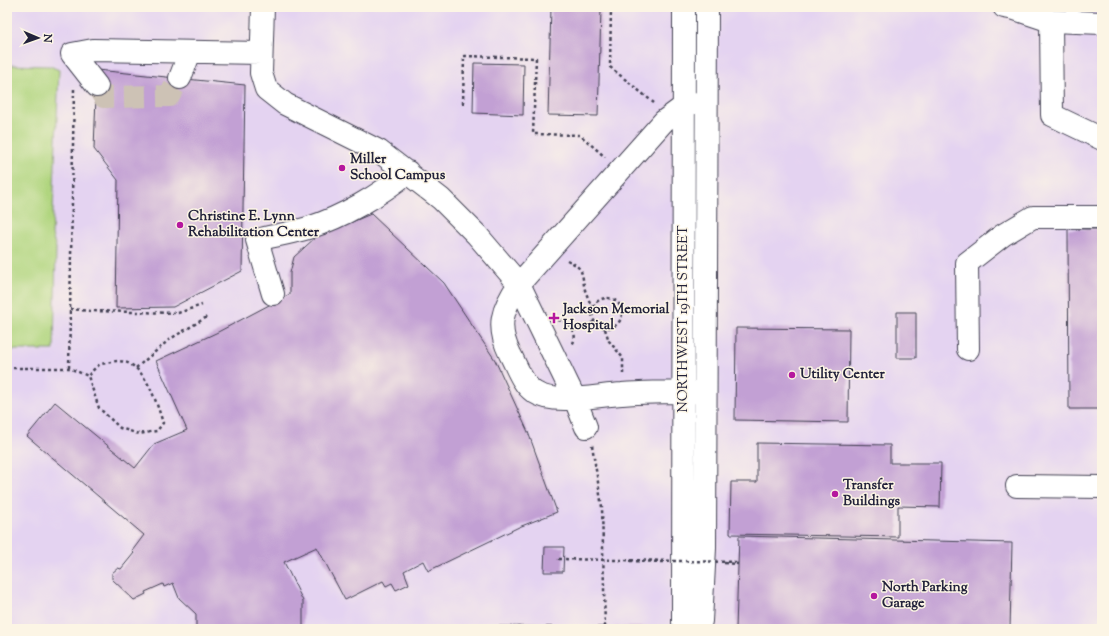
<svg xmlns="http://www.w3.org/2000/svg" width="1109" height="636" font-family="'Sorts Mill Goudy',serif">
<rect width="100%" height="100%" fill="#fcf5e5"/>
<filter id="ink" filterUnits="userSpaceOnUse"><feTurbulence type="fractalNoise" baseFrequency=".025" numOctaves="2"/><feDisplacementMap in="SourceGraphic" scale="8" xChannelSelector="R" yChannelSelector="G"/><feConvolveMatrix kernelMatrix="1 2 1 2 8 2 1 2 1" color-interpolation-filters="sRGB"/></filter>
<filter id="wash" filterUnits="userSpaceOnUse"><feTurbulence type="fractalNoise" baseFrequency=".012" numOctaves="4" result="noise"/><feDisplacementMap in="SourceGraphic" scale="16" xChannelSelector="R" yChannelSelector="G"/><feGaussianBlur stdDeviation="0.9" result="paint"/><feColorMatrix in="noise" values="0 0 0 0 0 0 0 0 0 0 0 0 0 0 0 0 0 1.4 0 .05"/><feComposite in="paint" operator="in"/></filter>
<g filter="url(#wash)">
<rect width="100%" height="100%" fill="#f8ead3"/>
<path fill="#e4d3f1" d="M7,7H1102V629H7Z"/>
<path fill="#b0d57f" stroke="#697c5d" d="M7,65L50,66L59,70L52,235L56,248L54,350H7Z"/>
<g id="blocks">
<path fill="#c2a0d4" d="M551,8L601,9L598,116L548,115Z
M474,63L524,64L523,115L473,113Z
M97,70L245,85L242,271L173,307L116,308L118,180L94,149Z
M371,214L444,283L495,360L528,432L557,512L519,527L428,571L423,561L404,571L409,584L396,590L392,583L386,586L383,581L345,600L317,547L284,562L303,601V629H196V614L179,598L173,583L164,587L163,584L145,592L146,594L134,600L112,579V573L118,568L121,569L134,553L132,551L144,535L27,436L55,402L135,468L154,444L187,430L156,361L218,332L290,294V273L294,257L316,237Z
M1068,229H1102V409H1069Z
M897,312H916V358H897Z
M736,328L849,329L848,422L735,420Z
M757,443L890,445V463H941L940,507L898,506V537L730,534L731,482H757Z
M739,536L1012,543L1010,629H736Z
M545,547H564L563,572H544Z
M475,626L608,627V629H475Z
M615,627H668L667,629H615Z"/>
</g>
</g>
<g filter="url(#ink)">
<use href="#blocks" fill-opacity="0" stroke="#424052" stroke-width="1"/>
<g fill="none" stroke-linecap="round" stroke-linejoin="round">
<path stroke="#cdc2b5" stroke-width="22" stroke-dasharray="22 11" stroke-linecap="butt" d="M97,86L104,97L169,96L180,78"/>
<defs>
<path id="minor" d="M263,7L261,73L266,89L285,104L379,151L441,199L477,235L519,284L575,399L586,427
M684,7L683,623L688,629
M1004,7L1015,9L1051,21
M1102,23L1051,21L1052,115L1102,139
M180,78L190,52
M97,86L72,54L93,50L261,53
M693,103L683,107L664,121L519,284C502,309 496,326 510,354C517,367 522,384 534,392C555,406 598,395 622,394C647,392 673,392 698,392
M273,294L257,240C273,236 291,233 308,228C343,217 380,195 408,172
M968,349L967,263L1003,235L1033,217H1102
M1017,486L1102,487
M697,629L701,621L705,548L707,7"/>
</defs>
<use href="#minor" stroke="#424052" stroke-width="24"/>
<path stroke="#424052" stroke-width="2.5" stroke-dasharray="3 3" stroke-linecap="butt" d="M611,7L610,67L654,103
M463,104L464,56L536,58L533,134L580,135L605,157
M567,260C585,269 581,273 585,290C587,296 590,302 592,308
M592 313a15 15 0 1 1 30 0a15 15 0 1 1-30 0Z
M70,309L91,311L178,313L202,305
M558,320C571,321 580,335 571,346
M605,329L609,341L623,358V374
M574,330L594,322
M7,368H69L88,376L99,408L120,428L139,434L157,431L163,423C156,401 143,354 111,362C108,363 103,363 99,365C95,368 91,372 88,376
M69,368L74,89
M136,368L170,339L207,317
M592,445L602,507L605,629
M559,560V559
M630,561L664,562
M724,563L738,564"/>
<use href="#minor" stroke="#fff" stroke-width="22"/>
<path stroke="#424052" stroke-width="2.5" stroke-dasharray="3 3" stroke-linecap="butt" d="M559,559L738,562"/>
</g>
</g>
<g fill="#b5179e" stroke="#fcf5e5" stroke-width="1.5">
<circle cx="342" cy="168" r="4"/>
<circle cx="180" cy="225" r="4"/>
<path d="M552 312h4v4h4v4h-4v4h-4v-4h-4v-4h4z"/>
<circle cx="792" cy="375" r="4"/>
<circle cx="835" cy="494" r="4"/>
<circle cx="874" cy="596" r="4"/>
</g>
<g text-anchor="middle" dominant-baseline="central" stroke-width="3" stroke-linejoin="round" paint-order="stroke">
<g font-size="14" font-weight="bold" fill="#22223b" stroke="#fcf5e5" text-anchor="start">
<text x="350" y="160">Miller<tspan x="350" dy="16">School Campus</tspan></text>
<text x="188" y="217">Christine E. Lynn<tspan x="188" dy="16">Rehabilitation Center</tspan></text>
<text x="563" y="310">Jackson Memorial<tspan x="563" dy="16">Hospital</tspan></text>
<text x="800" y="375">Utility Center</text>
<text x="843" y="486">Transfer<tspan x="843" dy="16">Buildings</tspan></text>
<text x="882" y="588">North Parking<tspan x="882" dy="16">Garage</tspan></text>
</g>
<g font-size="14" fill="#22223b" stroke="#fcf5e5">
<text transform="translate(684 319) rotate(-90)">NORTHWEST 19TH STREET</text>
</g>
</g>
<rect width="1109" height="636" fill="none" stroke="#fcf5e5" stroke-width="24"/>
<g transform="translate(38 38) rotate(92)" stroke="#fcf5e5" stroke-width="3" paint-order="stroke">
<path d="M0-3L7 15L0 10L-7 15Z" fill="#22223b"/>
<text y="-6" font-size="11" font-weight="bold" text-anchor="middle" fill="#22223b">N</text>
</g>
</svg>
